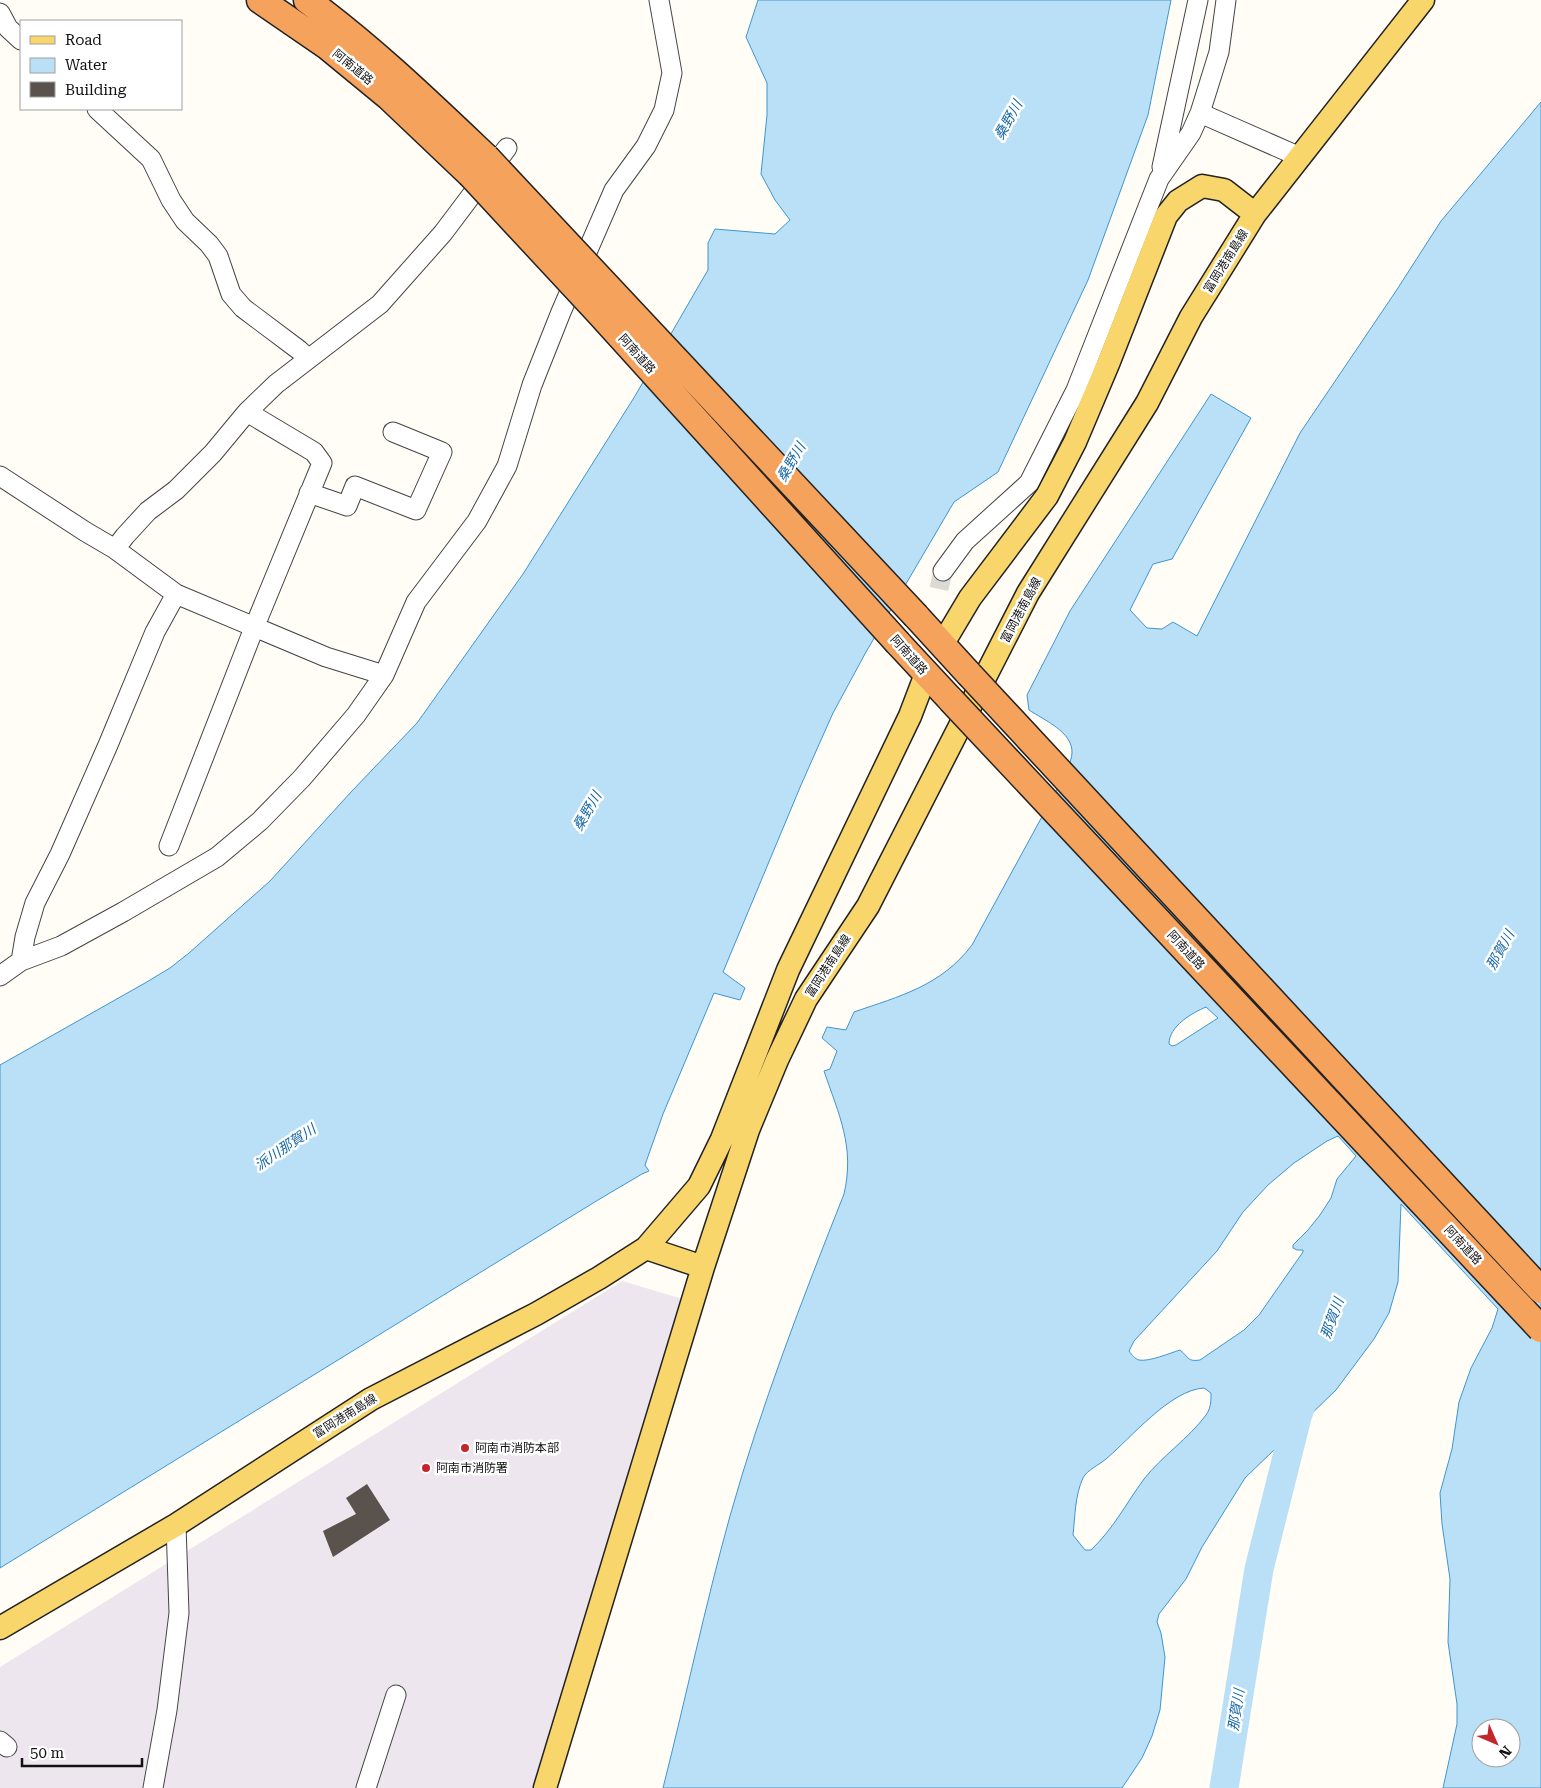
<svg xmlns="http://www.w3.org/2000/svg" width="1541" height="1788" font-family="'Roboto Serif','Noto Sans JP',serif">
<rect width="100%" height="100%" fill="#fffdf5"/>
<path fill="#eee6ef" d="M622,1281L683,1299L537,1788H0V1667Z"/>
<path fill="#b9e0f7" stroke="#3f96cf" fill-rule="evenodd" d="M758,0H1171L1148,115L1088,280L998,472L954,502L866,652L833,713L801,785L723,972L745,988L740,1000L714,993L663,1114L645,1165L649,1171L642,1174L598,1200L0,1568V1065L145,983L170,968L189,953L270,881L351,792L417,723L523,574L635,396L698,287L708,270V243L715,229L775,234L790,220L775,200L761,174L767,115V83L746,37Z
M1541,102V1788H1443L1457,1724V1704L1448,1642L1450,1579L1442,1524L1440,1493L1452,1449L1459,1402L1471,1368L1492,1328L1498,1309L1401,1204L1398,1282L1389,1313L1374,1339L1336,1390L1245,1478L1202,1547L1186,1579L1159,1614L1157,1622L1161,1633L1165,1657L1160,1710L1152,1736L1142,1758L1122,1788H663C686,1697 705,1606 730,1516C761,1406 802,1300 844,1194C855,1147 839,1115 824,1071L830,1069L837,1051L822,1038L827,1027L846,1030L854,1012C900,996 941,986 972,945L1068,769C1069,764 1072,758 1072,753C1073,732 1044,720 1029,710L1027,695L1070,611L1211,394L1251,418L1172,559L1153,564L1130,610L1147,628L1162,629L1173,622L1197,636L1300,433L1396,291L1441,221ZM1206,1007L1218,1018L1176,1045L1172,1046L1169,1044C1169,1026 1192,1013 1206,1007ZM1338,1136L1356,1156L1337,1179L1331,1198L1320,1215L1308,1230L1293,1245V1248L1297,1250H1303V1252L1259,1315L1244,1330L1200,1360C1187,1362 1189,1357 1180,1350C1170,1353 1149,1362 1139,1360C1135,1359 1132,1355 1129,1351L1134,1341L1217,1251L1243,1212L1268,1185L1294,1163L1327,1141ZM1204,1388L1211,1393C1211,1401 1211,1408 1206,1415C1188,1439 1162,1456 1144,1479C1125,1505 1114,1528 1091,1550H1085L1073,1535C1075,1517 1075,1495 1083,1478C1087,1470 1099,1465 1106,1459C1131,1438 1170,1390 1204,1388ZM1481,1728H1511V1758H1481Z"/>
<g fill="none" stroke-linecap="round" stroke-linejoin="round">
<path stroke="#b9e0f7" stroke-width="29" d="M1224,1788L1259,1569L1297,1417L1304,1397"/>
</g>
<path fill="#5a524d" d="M367,1484L390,1520L333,1557L323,1531L356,1514L346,1498Z"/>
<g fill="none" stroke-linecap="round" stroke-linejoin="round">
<path stroke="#dbdad3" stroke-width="19" stroke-dasharray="19 9" stroke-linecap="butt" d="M939,589L943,571"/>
<defs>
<path id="minor" d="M0,13L8,28L21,40
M97,109L151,159L171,200L185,221L209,244L218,256L231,294L243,308L299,350L308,358
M1200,113L1300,157
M1162,167L1198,0
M0,476L86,532L115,549L176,594L326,657L384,675
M309,493L347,506L355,486L416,510L442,452L393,432
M115,549L125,536L148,511L176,490L213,453L247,412L276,384L380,304L443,233L507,148
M943,571L965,541L1029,483L1076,390L1159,179L1191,133L1200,113L1219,52L1226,0
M169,846L254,628L322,463L314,452L247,412
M21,961L25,937L35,903L60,854L108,745L155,632L176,594
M0,976L21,961L61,946L123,912L217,857L260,821L302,778L356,715L384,675L416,602L477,521L507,466L532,385L561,312L614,190L646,146L664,110L672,73L659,0
M0,1741L7,1747
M153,1788L167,1710L179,1613L176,1525
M366,1788L396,1695"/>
<path id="major" d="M942,645L970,598L1047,496L1075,442L1108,364L1166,216L1178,201L1202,186L1224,190L1255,214
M646,1248L703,1267
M0,1628L176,1525L371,1399L536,1314L599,1278L646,1248L699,1186L722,1139L788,970L910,716L926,674
M545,1788L703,1267L748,1130L777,1060L806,999L868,906L1028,593L1147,403L1191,317L1255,214L1423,0"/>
<path id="highway" d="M260,0L327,46L389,97L470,174
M307,0C371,47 428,102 486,157
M916,616L969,674
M898,643L951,700"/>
</defs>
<use href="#minor" stroke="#444" stroke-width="21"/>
<use href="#major" stroke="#222" stroke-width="25"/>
<use href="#highway" stroke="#222" stroke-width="29"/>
<use href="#minor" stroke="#fff" stroke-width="19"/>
<use href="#major" stroke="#f9d66b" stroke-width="22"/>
<use href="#highway" stroke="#f5a25d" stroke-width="26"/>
<defs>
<path id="highway-bridge" d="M486,157L916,616
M470,174L600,314L898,643
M969,674L1541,1290
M951,700L1541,1329"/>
</defs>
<use href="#highway-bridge" stroke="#222" stroke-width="29" stroke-linecap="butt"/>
<use href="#highway-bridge" stroke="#f5a25d" stroke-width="26"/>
</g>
<g fill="#c4262e" stroke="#fff" stroke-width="2">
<circle cx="465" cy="1448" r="5"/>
<circle cx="426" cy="1468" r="5"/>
</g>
<g text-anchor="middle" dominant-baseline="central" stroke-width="5" stroke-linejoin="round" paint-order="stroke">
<g font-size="12" fill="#111" stroke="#fff">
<text transform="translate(353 67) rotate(39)">阿南道路</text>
<text transform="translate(1226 261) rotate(-58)">富岡港南島線</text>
<text transform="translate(637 354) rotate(48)">阿南道路</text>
<text transform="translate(1021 610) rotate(-62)">富岡港南島線</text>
<text transform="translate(909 655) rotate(48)">阿南道路</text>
<text transform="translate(1186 950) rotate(47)">阿南道路</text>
<text transform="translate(828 966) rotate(-57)">富岡港南島線</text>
<text transform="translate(1463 1245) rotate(47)">阿南道路</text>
<text transform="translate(345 1416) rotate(-32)">富岡港南島線</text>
</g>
<g font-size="12" fill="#111" stroke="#fff" text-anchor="start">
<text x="475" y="1448">阿南市消防本部</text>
<text x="436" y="1468">阿南市消防署</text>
</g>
<g font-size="14" font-style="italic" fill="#1768a6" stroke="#fff">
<text transform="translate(1008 120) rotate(-61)">桑野川</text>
<text transform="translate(791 462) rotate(-60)">桑野川</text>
<text transform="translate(587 811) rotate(-60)">桑野川</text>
<text transform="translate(1500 950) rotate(-61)">那賀川</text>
<text transform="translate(285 1147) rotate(-34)">派川那賀川</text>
<text transform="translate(1332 1318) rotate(-70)">那賀川</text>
<text transform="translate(1236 1710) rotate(-81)">那賀川</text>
</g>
</g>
<rect x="20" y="20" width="162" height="90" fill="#ffffff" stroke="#a0a0a0"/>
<rect x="30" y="36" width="25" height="8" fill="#f9d66b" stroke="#a0a0a0"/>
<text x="65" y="45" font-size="15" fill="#111111">Road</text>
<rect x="30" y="58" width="25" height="15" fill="#b9e0f7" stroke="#a0a0a0"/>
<text x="65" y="70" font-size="15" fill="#111111">Water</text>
<rect x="30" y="82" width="25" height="15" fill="#5a524d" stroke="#a0a0a0"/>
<text x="65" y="95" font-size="15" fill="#111111">Building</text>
<g transform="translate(1496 1743) rotate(135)"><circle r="24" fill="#ffffff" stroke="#a0a0a0"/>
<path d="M0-4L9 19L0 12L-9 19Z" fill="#c4262e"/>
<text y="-8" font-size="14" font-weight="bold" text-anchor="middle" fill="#111111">N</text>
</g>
<path d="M22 1758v8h120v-8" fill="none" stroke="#111111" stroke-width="2.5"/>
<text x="30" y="1758" font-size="15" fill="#111111" stroke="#ffffff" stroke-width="4" paint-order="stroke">50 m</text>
</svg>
